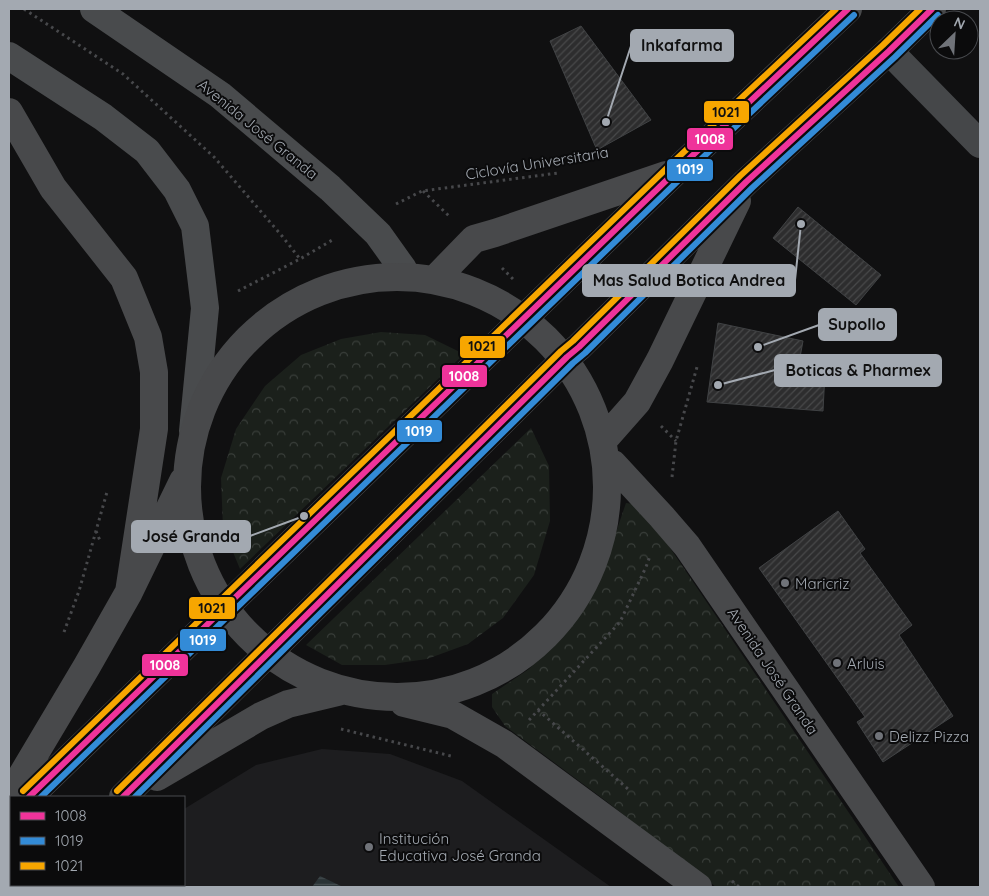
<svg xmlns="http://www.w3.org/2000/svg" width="989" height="896" font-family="Quicksand,sans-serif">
<defs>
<pattern id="forest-crowns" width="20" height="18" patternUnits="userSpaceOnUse" patternTransform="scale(1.25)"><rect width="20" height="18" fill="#1b201b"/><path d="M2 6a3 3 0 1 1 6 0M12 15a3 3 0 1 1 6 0" fill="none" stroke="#393e3a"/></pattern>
<pattern id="water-rules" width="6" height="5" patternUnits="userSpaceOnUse" patternTransform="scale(1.25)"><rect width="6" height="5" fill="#2a3336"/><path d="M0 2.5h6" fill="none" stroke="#464e51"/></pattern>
<pattern id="building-hatch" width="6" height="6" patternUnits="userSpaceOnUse" patternTransform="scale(1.25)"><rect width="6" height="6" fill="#2d2d2e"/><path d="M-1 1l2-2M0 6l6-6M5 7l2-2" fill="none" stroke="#48494a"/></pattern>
</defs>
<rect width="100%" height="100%" fill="#101011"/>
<path fill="#1d1d1f" d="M322,749L390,754L462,781L611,887H99L102,885H184V809L256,765Z"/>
<path fill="url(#forest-crowns)" d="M381,332L425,335L464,354L240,569L223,528L221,478L236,429L265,386L301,355L341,339Z
M531,428L549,466L550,521L534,575L503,618L468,644L427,659L385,665H342L306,645Z
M626,503L633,504L660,533L899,887H716L606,801L505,726L492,707V694L529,669L574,621L602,573Z"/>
<path fill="url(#water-rules)" d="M320,876L343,887H312Z"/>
<path fill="url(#building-hatch)" stroke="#404244" d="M581,26L651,120L597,150L550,41Z
M798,207L881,275L856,305L773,238Z
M718,323L803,341L798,368L825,372L823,411L707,402Z
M838,511L865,549L860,553L912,625L899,635L953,716L883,762L857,722L865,717L759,568Z"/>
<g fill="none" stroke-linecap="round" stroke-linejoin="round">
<path stroke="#47484b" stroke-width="3" stroke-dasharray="2.5 4" stroke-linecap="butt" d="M24,9L123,74L214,157L282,236L300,259
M423,191L449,216
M396,204L422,191L558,173
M502,268L515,281
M238,291L300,259L334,239
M661,426L676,441
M672,477L676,441L697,367
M96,531L101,543
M64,632L79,591L107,492
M538,710L628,789
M529,720L620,622L646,567L650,556
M341,729L451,756
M732,881L739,887"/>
<path stroke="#454749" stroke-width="28" d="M889,51L980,144"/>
<path stroke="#494b4d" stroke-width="28" d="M94,9L220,95L330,188L378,234L403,269
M9,56L103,117L147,151L177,190L195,226L205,308L193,431"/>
<path stroke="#48494b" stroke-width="28" d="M9,112L53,188L124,278L148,337L154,372V429L129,592
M440,274L474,239L495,233L666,175
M187 487a210 210 0 1 1 420 0a210 210 0 1 1-420 0Z
M607,436L637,402L660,360L737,201
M613,464L662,517L687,546L921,887
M404,703L453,715L504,744L698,887
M157,777L261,716L288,704L338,692
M9,797L87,666L129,592L183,481
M29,797L675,172L848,9
M123,797L567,357L579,347L746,182L889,51L932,9
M25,887L28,885"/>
<defs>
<path id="bus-1" d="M29,797L675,172L848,9
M123,797L567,357L579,347L746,182L889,51L932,9"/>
<path id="bus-2" d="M41,797L681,178L854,15
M135,797L573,363L585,353L752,188L895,57L938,15"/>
<path id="bus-3" d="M23,791L669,166L836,9
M117,791L561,351L573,341L740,176L883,45L920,9"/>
</defs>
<use href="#bus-1" stroke="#0b0b0c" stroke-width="10"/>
<use href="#bus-2" stroke="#0b0b0c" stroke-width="10"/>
<use href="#bus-3" stroke="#0b0b0c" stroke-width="10"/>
<use href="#bus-1" stroke="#ef339a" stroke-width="6"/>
<use href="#bus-2" stroke="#338bd7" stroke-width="6"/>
<use href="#bus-3" stroke="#f7a600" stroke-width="6"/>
</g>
<g fill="#707379" stroke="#0b0b0c" stroke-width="2">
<circle cx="785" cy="583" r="5"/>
<circle cx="837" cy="663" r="5"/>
<circle cx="879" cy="736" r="5"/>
<circle cx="369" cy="847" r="5"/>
</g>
<g text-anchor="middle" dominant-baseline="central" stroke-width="4" stroke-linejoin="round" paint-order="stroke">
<g font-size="15" fill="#a3a9b1" stroke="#0b0b0c">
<text transform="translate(258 129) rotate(39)">Avenida José Granda</text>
<text transform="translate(537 163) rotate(-9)">Ciclovía Universitaria</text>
<text transform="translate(773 671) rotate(56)">Avenida José Granda</text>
</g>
<g font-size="15" fill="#a3a9b1" stroke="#0b0b0c" text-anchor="start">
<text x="795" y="583">Maricriz</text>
<text x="847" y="663">Arluis</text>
<text x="889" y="736">Delizz Pizza</text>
<text x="379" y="838">Institución<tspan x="379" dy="17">Educativa José Granda</tspan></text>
</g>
</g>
<path fill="none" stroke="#a3a9b1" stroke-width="2" d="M606 122L631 46M801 224L795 280M758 347L819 325M718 385L775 370M304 516L250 536"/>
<g fill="#a3a9b1" stroke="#0b0b0c" stroke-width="2">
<circle cx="606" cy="122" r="5"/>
<circle cx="801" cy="224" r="5"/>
<circle cx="758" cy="347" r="5"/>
<circle cx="718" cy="385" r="5"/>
<circle cx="304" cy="516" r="5"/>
</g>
<g fill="#a3a9b1" stroke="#a3a9b1" stroke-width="2">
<rect x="631" y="30" width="102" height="31" rx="5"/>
<rect x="583" y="265" width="212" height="31" rx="5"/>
<rect x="819" y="309" width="77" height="31" rx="5"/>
<rect x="775" y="355" width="166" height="31" rx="5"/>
<rect x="132" y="521" width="118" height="31" rx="5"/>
</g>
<g font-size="16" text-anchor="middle" font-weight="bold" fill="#111">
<text x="682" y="51">Inkafarma</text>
<text x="689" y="286">Mas Salud Botica Andrea</text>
<text x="857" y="330">Supollo</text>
<text x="858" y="376">Boticas &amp; Pharmex</text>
<text x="191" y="542">José Granda</text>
</g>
<g stroke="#0b0b0c" stroke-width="2">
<rect x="703" y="100" width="47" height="24" rx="5" fill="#f7a600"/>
<rect x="686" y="127" width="48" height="24" rx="5" fill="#ef339a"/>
<rect x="666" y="158" width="48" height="24" rx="5" fill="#338bd7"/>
<rect x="459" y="335" width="47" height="24" rx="5" fill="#f7a600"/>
<rect x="441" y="364" width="47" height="24" rx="5" fill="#ef339a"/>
<rect x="396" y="419" width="47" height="24" rx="5" fill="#338bd7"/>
<rect x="188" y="596" width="48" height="24" rx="5" fill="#f7a600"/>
<rect x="179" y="628" width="48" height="24" rx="5" fill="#338bd7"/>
<rect x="141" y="653" width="48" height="24" rx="5" fill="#ef339a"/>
</g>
<g font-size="14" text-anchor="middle" font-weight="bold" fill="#fff">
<text x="710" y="144">1008</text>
<text x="690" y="174">1019</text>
<text x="464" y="381">1008</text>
<text x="419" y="436">1019</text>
<text x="203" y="645">1019</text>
<text x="165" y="670">1008</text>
</g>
<g font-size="14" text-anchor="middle" font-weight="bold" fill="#111">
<text x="726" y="117">1021</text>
<text x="482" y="351">1021</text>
<text x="212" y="613">1021</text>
</g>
<rect width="989" height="896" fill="none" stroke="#a3a9b1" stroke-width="20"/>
<rect x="10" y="796" width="175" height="90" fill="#0b0b0c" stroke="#484a4e"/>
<rect x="20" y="812" width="25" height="8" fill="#ef339a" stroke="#484a4e"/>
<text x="55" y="821" font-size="15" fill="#a3a9b1">1008</text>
<rect x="20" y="837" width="25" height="8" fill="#338bd7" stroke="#484a4e"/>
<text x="55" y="846" font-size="15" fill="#a3a9b1">1019</text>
<rect x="20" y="862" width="25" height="8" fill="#f7a600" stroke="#484a4e"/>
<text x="55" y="871" font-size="15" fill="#a3a9b1">1021</text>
<g transform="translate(954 35) rotate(25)"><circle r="24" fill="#0b0b0c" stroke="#484a4e"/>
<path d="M0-4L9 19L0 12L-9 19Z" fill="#707379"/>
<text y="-8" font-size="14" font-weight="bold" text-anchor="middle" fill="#a3a9b1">N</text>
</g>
</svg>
